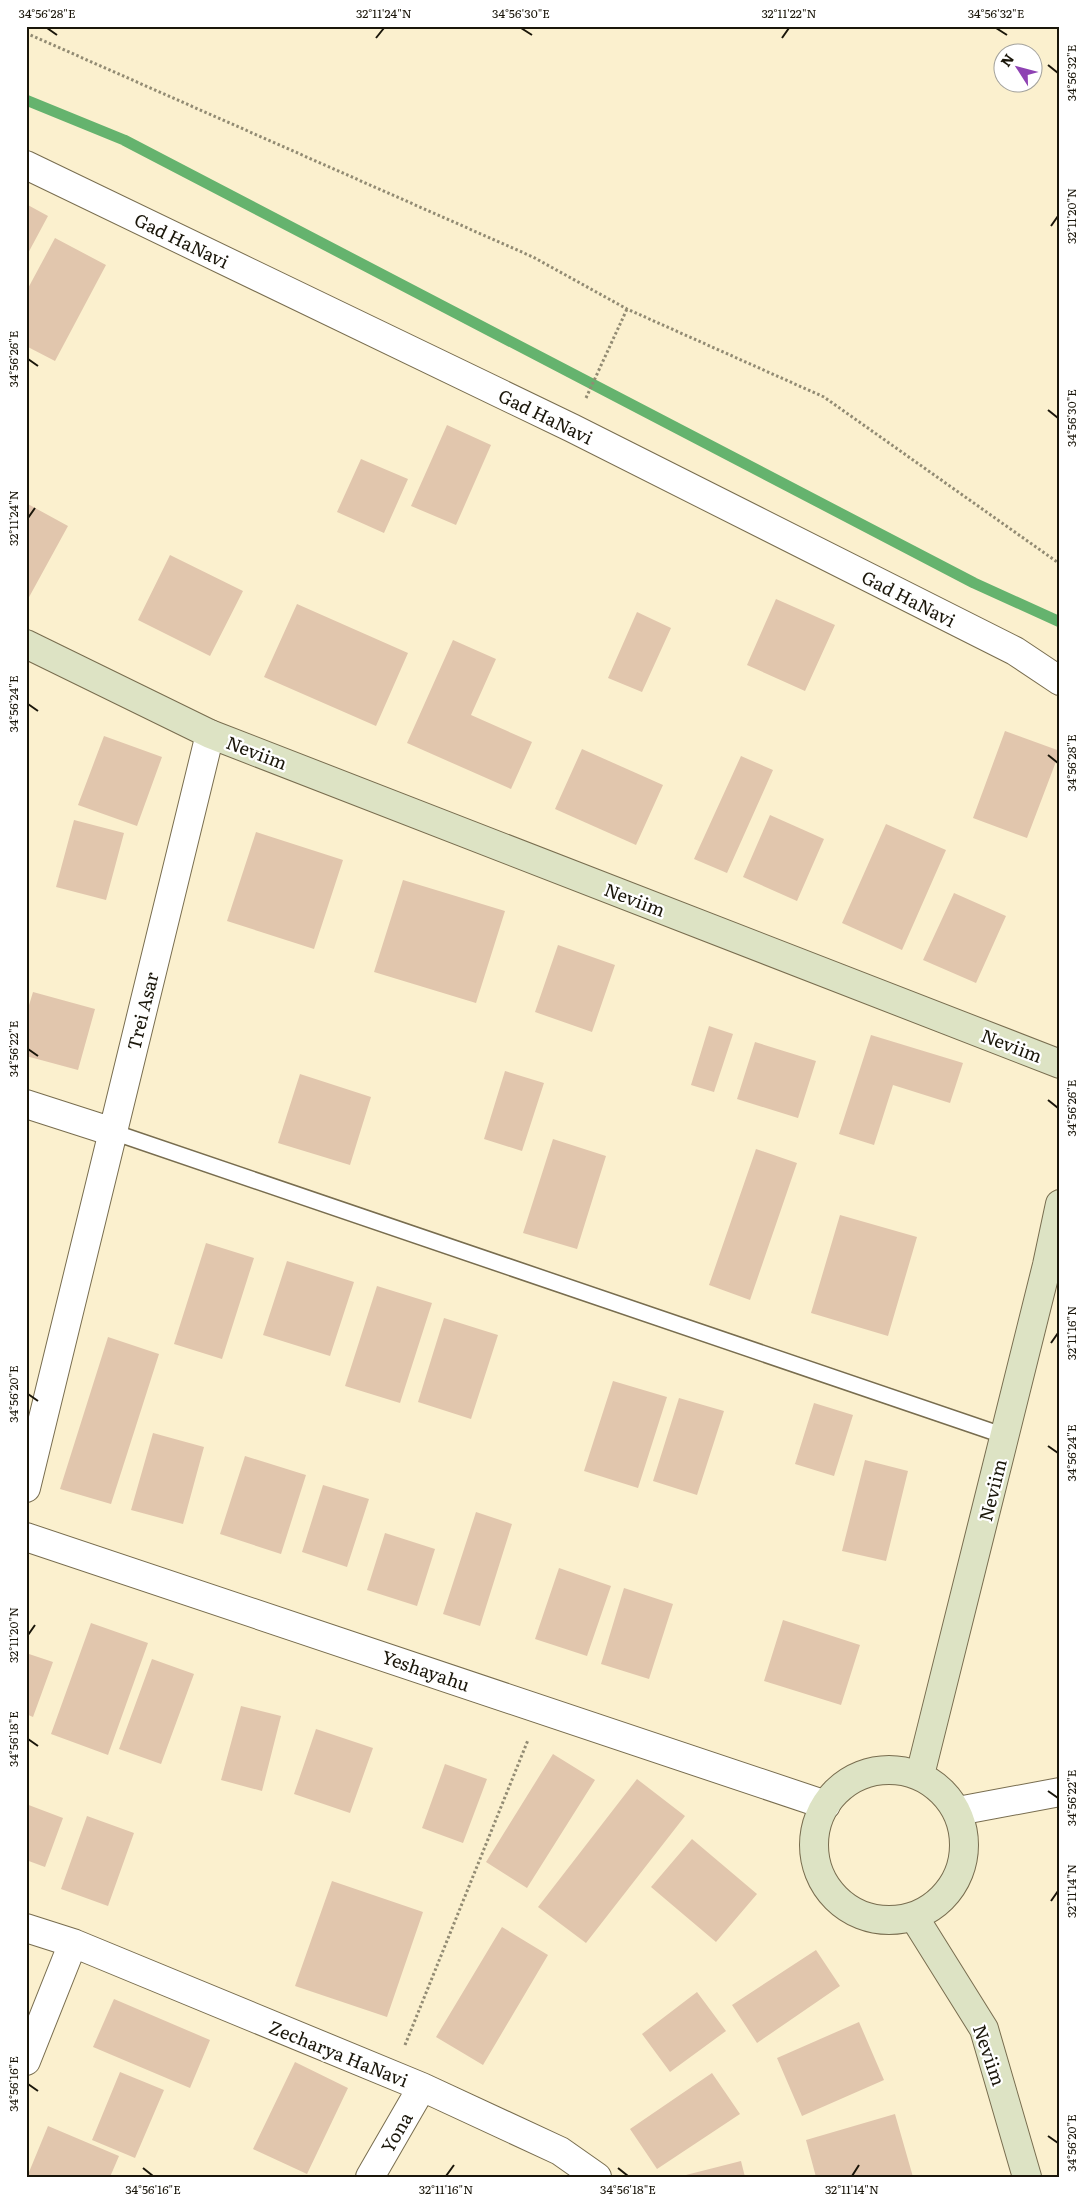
<svg xmlns="http://www.w3.org/2000/svg" width="1086" height="2203" font-family="Literata,serif">
<rect width="100%" height="100%" fill="#fbf0ce"/>
<g fill="none" stroke-linecap="round" stroke-linejoin="round">
<path stroke="#65b36e" stroke-width="11" d="M26,100L124,140L974,583L1060,622"/>
</g>
<path fill="#e1c6ad" d="M26,204L48,216L26,257Z
M55,238L106,265L55,361L26,346V292Z
M447,425L491,445L456,525L411,506Z
M361,459L408,479L384,533L337,512Z
M26,503L68,526L28,599L26,598Z
M170,555L243,591L210,656L138,620Z
M776,599L835,625L805,691L747,665Z
M297,604L408,653L376,726L264,677Z
M637,612L671,628L642,692L608,678Z
M453,640L496,659L471,715L532,742L511,789L407,743Z
M1005,731L1060,751L1027,838L973,818Z
M104,736L162,757L137,826L78,805Z
M582,749L663,785L636,845L555,809Z
M741,756L773,770L727,873L694,859Z
M770,815L824,839L797,901L743,877Z
M74,820L124,833L106,900L56,887Z
M886,824L946,850L902,950L842,923Z
M256,832L343,860L314,949L227,921Z
M403,880L505,911L476,1003L374,972Z
M954,893L1006,916L976,983L923,960Z
M558,945L615,965L592,1032L535,1012Z
M33,992L95,1009L78,1070L26,1056V1015Z
M709,1026L733,1034L714,1092L691,1085Z
M871,1035L963,1063L950,1103L893,1085L874,1145L839,1134Z
M755,1042L816,1061L798,1118L737,1099Z
M505,1071L544,1083L522,1151L484,1139Z
M300,1074L371,1097L350,1165L278,1143Z
M553,1139L606,1156L577,1249L523,1233Z
M756,1149L797,1163L750,1300L709,1285Z
M840,1215L917,1237L888,1336L811,1313Z
M206,1243L254,1258L222,1359L174,1344Z
M287,1261L354,1282L330,1356L263,1335Z
M377,1286L432,1303L400,1403L345,1386Z
M444,1318L498,1335L471,1419L418,1402Z
M108,1337L159,1354L111,1504L60,1489Z
M613,1381L667,1397L638,1488L584,1471Z
M679,1398L724,1411L697,1495L653,1481Z
M814,1403L853,1415L834,1476L795,1464Z
M153,1433L204,1447L183,1524L131,1510Z
M245,1456L306,1475L281,1554L220,1534Z
M865,1460L908,1471L886,1561L842,1551Z
M323,1485L369,1499L347,1567L302,1552Z
M476,1512L512,1524L480,1626L443,1614Z
M385,1533L435,1549L417,1606L367,1590Z
M559,1568L611,1586L587,1656L535,1639Z
M624,1588L673,1604L649,1679L601,1664Z
M783,1620L860,1645L841,1705L764,1681Z
M91,1623L148,1643L108,1755L51,1734Z
M26,1653L53,1662L33,1717L26,1714Z
M152,1659L194,1674L161,1764L119,1749Z
M241,1706L281,1716L262,1791L221,1780Z
M316,1729L373,1748L350,1813L294,1794Z
M553,1754L595,1780L527,1888L486,1862Z
M445,1764L487,1779L463,1843L422,1828Z
M637,1779L685,1816L586,1943L538,1907Z
M26,1804L63,1818L45,1867L26,1860Z
M87,1816L134,1833L108,1906L61,1889Z
M692,1839L757,1894L716,1942L651,1887Z
M332,1881L423,1912L387,2017L295,1986Z
M502,1927L548,1955L483,2065L436,2037Z
M816,1950L840,1986L757,2043L732,2005Z
M697,1992L726,2031L670,2072L642,2034Z
M114,1999L210,2040L190,2088L93,2047Z
M859,2022L884,2080L802,2116L777,2058Z
M295,2062L348,2088L307,2174L253,2149Z
M120,2072L164,2090L135,2158L92,2140Z
M712,2073L740,2114L657,2169L630,2129Z
M895,2114L913,2177H816L806,2140Z
M48,2126L119,2156L110,2177H27Z
M741,2161L745,2177H682V2176Z"/>
<g fill="none" stroke-linecap="round" stroke-linejoin="round">
<defs>
<path id="lane" d="M113,1132L1005,1436"/>
<path id="street" d="M26,165L572,428L1015,651L1060,681
M26,1104L113,1132
M26,1488L210,734
M26,1537L826,1805
M958,1811L1060,1792
M26,1928L73,1943L422,2087L560,2151L597,2177
M26,2061L73,1943
M370,2177L422,2087"/>
<path id="secondary" d="M26,644L210,734L1060,1064
M814 1845a75 75 0 1 1 150 0a75 75 0 1 1-150 0Z
M920,1775L1047,1265L1060,1204
M914,1917L984,2029L1027,2177"/>
</defs>
<use href="#lane" stroke="#786d4f" stroke-width="18"/>
<use href="#street" stroke="#786d4f" stroke-width="30"/>
<use href="#secondary" stroke="#786d4f" stroke-width="30"/>
<path stroke="#928b73" stroke-width="3" stroke-dasharray="2.5 2.5" stroke-linecap="butt" d="M26,33L533,257L627,309L824,397L1060,564
M586,398L627,309
M405,2045L528,1740"/>
<use href="#lane" stroke="#fff" stroke-width="15"/>
<use href="#street" stroke="#fff" stroke-width="28"/>
<use href="#secondary" stroke="#dde3c4" stroke-width="28"/>
</g>
<path fill="none" stroke="#1a160a" stroke-width="2" d="M47,28L57,35M521,28L532,35M996,28L1007,35M376,38L384,28M782,38L789,28M1048,65L1058,73M1051,226L1058,216M28,359L38,366M1048,410L1058,418M28,518L35,508M28,704L38,711M1048,755L1058,763M28,1049L38,1056M1048,1100L1058,1108M1051,1343L1058,1333M28,1394L38,1401M1048,1446L1058,1453M28,1635L35,1625M28,1739L38,1746M1048,1791L1058,1798M1051,1901L1058,1891M28,2084L38,2091M1048,2136L1058,2143M143,2168L153,2176M618,2168L628,2176M446,2176L454,2165M852,2176L859,2165"/>
<g text-anchor="middle" dominant-baseline="central" stroke-width="4.5" stroke-linejoin="round" paint-order="stroke">
<g font-size="18" fill="#1a160a" stroke="#fff">
<text transform="translate(182 240) rotate(26)">Gad HaNavi</text>
<text transform="translate(546 416) rotate(26)">Gad HaNavi</text>
<text transform="translate(909 598) rotate(27)">Gad HaNavi</text>
<text transform="translate(257 752) rotate(21)">Neviim</text>
<text transform="translate(635 899) rotate(21)">Neviim</text>
<text transform="translate(142 1011) rotate(-76)">Trei Asar</text>
<text transform="translate(1012 1045) rotate(21)">Neviim</text>
<text transform="translate(992 1490) rotate(-76)">Neviim</text>
<text transform="translate(426 1670) rotate(19)">Yeshayahu</text>
<text transform="translate(339 2053) rotate(22)">Zecharya HaNavi</text>
<text transform="translate(990 2055) rotate(71)">Neviim</text>
<text transform="translate(396 2132) rotate(-60)">Yona</text>
</g>
</g>
<rect width="1086" height="2203" fill="none" stroke="#ffffff" stroke-width="55"/>
<g transform="translate(1018 68) rotate(306)"><circle r="24" fill="#ffffff" stroke="#a3a29d"/>
<path d="M0-4L9 19L0 12L-9 19Z" fill="#8e42b3"/>
<text y="-8" font-size="14" font-weight="bold" text-anchor="middle" fill="#1a160a">N</text>
</g>
<rect x="28" y="28" width="1030" height="2148" fill="none" stroke="#1a160a" stroke-width="2"/>
<g font-size="12" text-anchor="middle" fill="#1a160a">
<text x="47" y="18">34°56'28"E</text>
<text x="384" y="18">32°11'24"N</text>
<text x="521" y="18">34°56'30"E</text>
<text x="789" y="18">32°11'22"N</text>
<text x="996" y="18">34°56'32"E</text>
<text transform="translate(1072 73) rotate(-90)" y="4">34°56'32"E</text>
<text transform="translate(1072 216) rotate(-90)" y="4">32°11'20"N</text>
<text transform="translate(14 359) rotate(-90)" y="4">34°56'26"E</text>
<text transform="translate(1072 418) rotate(-90)" y="4">34°56'30"E</text>
<text transform="translate(14 518) rotate(-90)" y="4">32°11'24"N</text>
<text transform="translate(14 704) rotate(-90)" y="4">34°56'24"E</text>
<text transform="translate(1072 763) rotate(-90)" y="4">34°56'28"E</text>
<text transform="translate(14 1049) rotate(-90)" y="4">34°56'22"E</text>
<text transform="translate(1072 1108) rotate(-90)" y="4">34°56'26"E</text>
<text transform="translate(1072 1333) rotate(-90)" y="4">32°11'16"N</text>
<text transform="translate(14 1394) rotate(-90)" y="4">34°56'20"E</text>
<text transform="translate(1072 1453) rotate(-90)" y="4">34°56'24"E</text>
<text transform="translate(14 1635) rotate(-90)" y="4">32°11'20"N</text>
<text transform="translate(14 1739) rotate(-90)" y="4">34°56'18"E</text>
<text transform="translate(1072 1798) rotate(-90)" y="4">34°56'22"E</text>
<text transform="translate(1072 1891) rotate(-90)" y="4">32°11'14"N</text>
<text transform="translate(14 2084) rotate(-90)" y="4">34°56'16"E</text>
<text transform="translate(1072 2143) rotate(-90)" y="4">34°56'20"E</text>
<text x="153" y="2194">34°56'16"E</text>
<text x="446" y="2194">32°11'16"N</text>
<text x="628" y="2194">34°56'18"E</text>
<text x="852" y="2194">32°11'14"N</text>
</g>
</svg>
